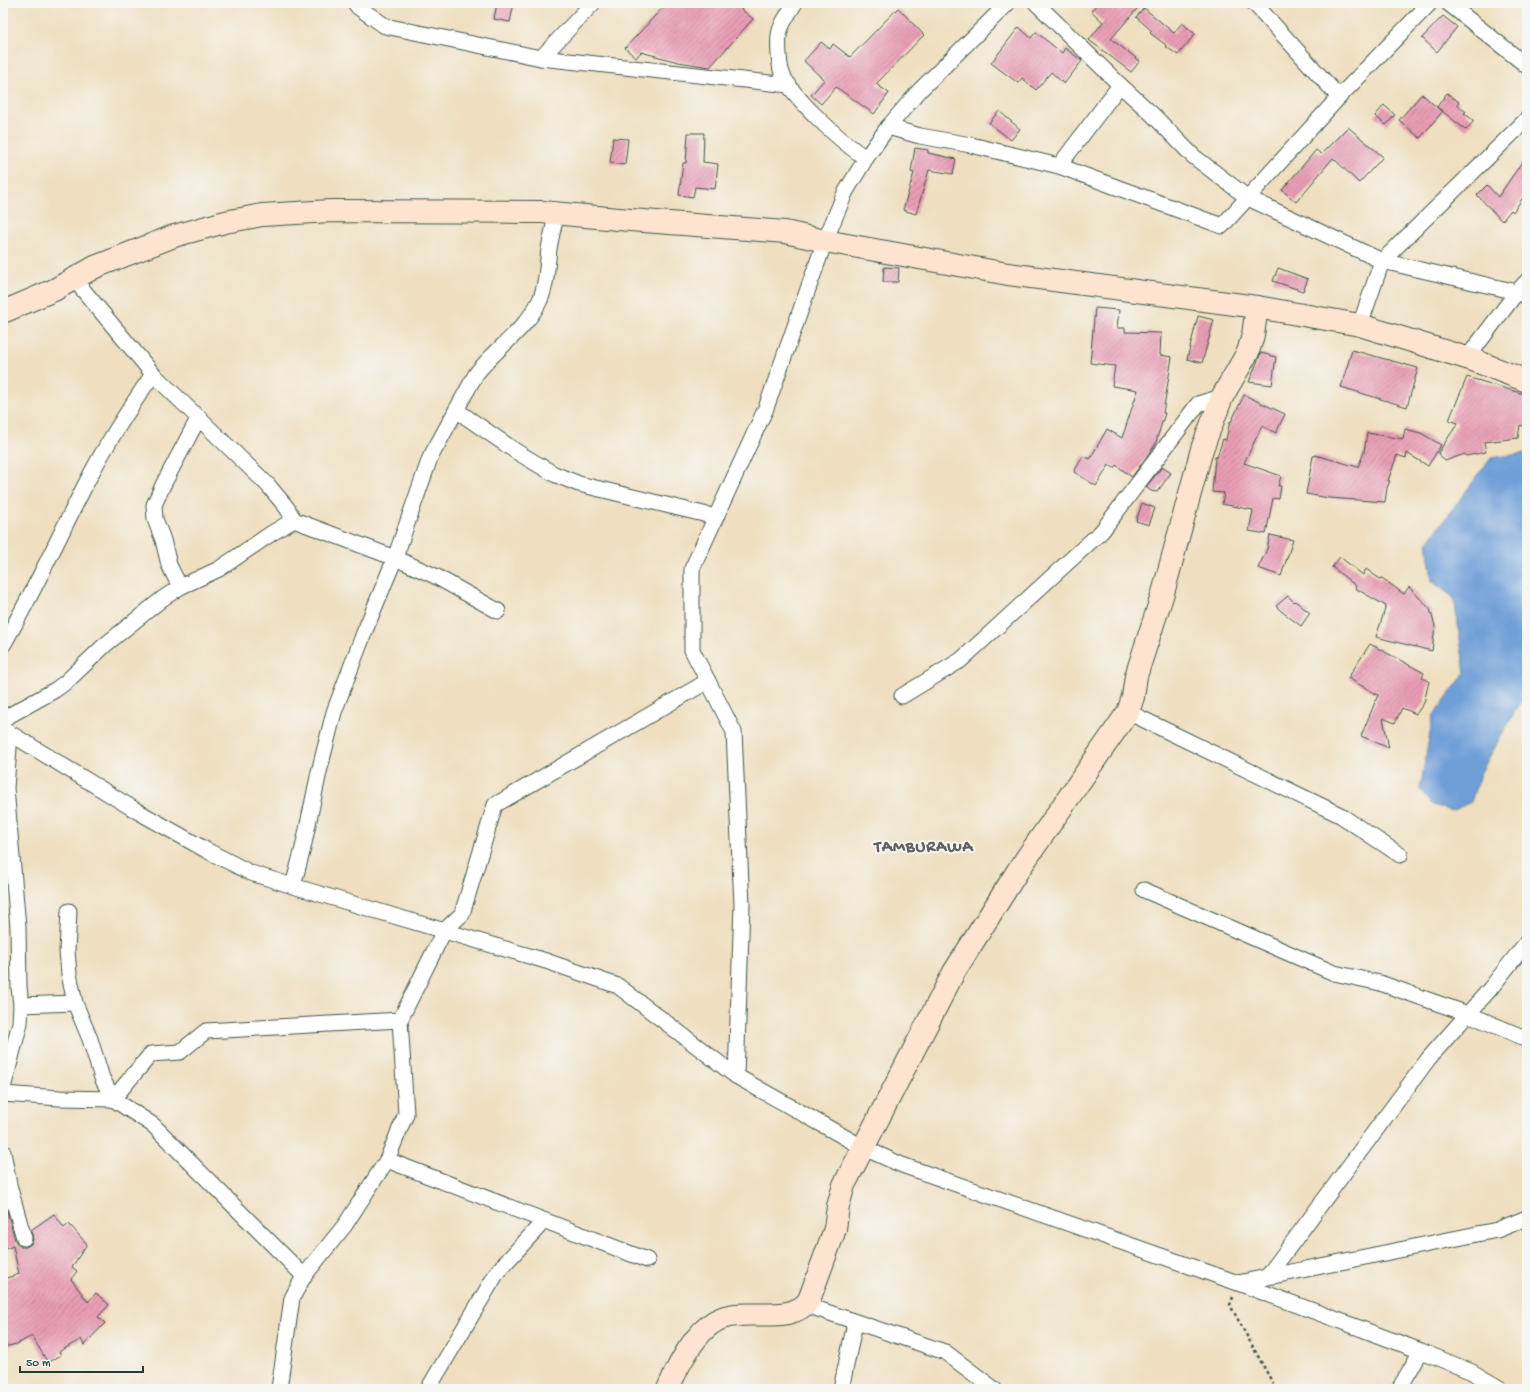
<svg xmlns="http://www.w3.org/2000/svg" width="1530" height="1392" font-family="'Gochi Hand',sans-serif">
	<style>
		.water { fill: #6f9fd8; stroke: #476e86 }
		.building { fill: url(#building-hatch) }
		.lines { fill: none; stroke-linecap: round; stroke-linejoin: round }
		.street-casing { stroke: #3e5549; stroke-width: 17 }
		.secondary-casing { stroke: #3e5549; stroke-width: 24 }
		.path { stroke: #3e5549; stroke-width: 2.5; stroke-dasharray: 3 3; stroke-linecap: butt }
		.street { stroke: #fff; stroke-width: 15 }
		.secondary { stroke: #fde4d1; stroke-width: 22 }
		.labels { text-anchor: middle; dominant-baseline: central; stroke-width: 4; stroke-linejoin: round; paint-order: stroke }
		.district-label { font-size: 17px; font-weight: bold; letter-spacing: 1px; fill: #665f61; stroke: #f6f6f2 }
	</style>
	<defs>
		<pattern id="building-hatch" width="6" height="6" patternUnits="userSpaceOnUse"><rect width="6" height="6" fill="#e99db5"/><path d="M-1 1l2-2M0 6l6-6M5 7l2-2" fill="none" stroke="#bc8194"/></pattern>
	</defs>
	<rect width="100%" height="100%" fill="#f6f6f2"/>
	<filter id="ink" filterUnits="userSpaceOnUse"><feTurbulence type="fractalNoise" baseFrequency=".025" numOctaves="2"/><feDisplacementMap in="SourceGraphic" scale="8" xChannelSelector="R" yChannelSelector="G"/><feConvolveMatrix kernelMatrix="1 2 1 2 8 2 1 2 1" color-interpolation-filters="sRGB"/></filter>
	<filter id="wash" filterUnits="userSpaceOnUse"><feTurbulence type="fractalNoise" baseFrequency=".012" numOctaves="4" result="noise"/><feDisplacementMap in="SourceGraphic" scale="16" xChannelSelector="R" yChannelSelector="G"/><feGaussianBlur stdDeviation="0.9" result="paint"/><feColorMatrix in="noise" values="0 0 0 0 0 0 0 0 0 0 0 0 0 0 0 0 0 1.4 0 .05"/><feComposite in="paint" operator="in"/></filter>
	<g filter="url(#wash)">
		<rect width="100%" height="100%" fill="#efdfc0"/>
		<path class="water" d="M1527,453V690L1480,774L1471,802L1452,811L1433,805L1420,789L1433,716L1465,673L1454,598L1432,581L1427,543L1491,458Z"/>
		<g id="blocks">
			<g class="building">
				<path d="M497,3H514L510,22L494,19Z"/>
				<path d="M667,3H734L753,19L710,67L678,62L641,52L636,58L625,48Z"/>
				<path d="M1098,3H1142L1111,39L1140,61L1131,72L1089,40L1103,22L1091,11Z"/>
				<path d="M898,8L924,35L876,84L889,93L874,114L836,87L821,104L811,95L824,80L804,61L821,42L830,49L833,44L850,57Z"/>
				<path d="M1144,8L1174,33L1182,23L1195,34L1178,55L1165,46L1166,45L1150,33L1152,31L1136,17Z"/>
				<path d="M1443,16L1457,27L1437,52L1422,38Z"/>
				<path d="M1019,27L1031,38L1036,32L1062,53L1065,48L1082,61L1064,84L1051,72L1036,90L1022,78L1018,83L991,63Z"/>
				<path d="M1447,93L1459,102L1457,104L1466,112L1464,113L1474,121L1466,130L1437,107Z"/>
				<path d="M1422,94L1442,112L1420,138L1399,120Z"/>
				<path d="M1384,105L1395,115L1386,125L1375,116Z"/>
				<path d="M999,111L1020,129L1011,140L989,123Z"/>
				<path d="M1348,127L1383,157L1359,183L1333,158L1296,202L1282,190L1316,150L1321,154Z"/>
				<path d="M688,133H704L703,162L718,164L715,189L695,187L693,197L679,195L683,163H686Z"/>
				<path d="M613,138L628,139L625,165L610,163Z"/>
				<path d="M915,148L928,150V153L956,159L953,174L929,170L916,214L903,210L914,173L911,172Z"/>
				<path d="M1527,155V192L1513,212L1511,210L1502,221L1477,195L1487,185L1498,197Z"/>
				<path d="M884,267L899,268L898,282H883Z"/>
				<path d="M1278,268L1308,279L1303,291L1273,281Z"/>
				<path d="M1095,308L1119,310L1117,328H1125V332L1161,333L1160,355L1172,357L1163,413H1165L1155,445L1132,477L1116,465L1114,468L1109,465L1096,486L1074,472L1083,456L1090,459L1107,429L1122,438L1138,390L1112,386L1115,366L1090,363Z"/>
				<path d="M1198,316L1214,320L1202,363L1187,359Z"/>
				<path d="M1352,350L1418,368L1407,407L1341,387Z"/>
				<path d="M1261,353L1276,357L1272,385L1249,382Z"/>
				<path d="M1467,377L1527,395V428L1520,425L1518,438L1484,442L1486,452L1466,456L1465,454L1445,461L1438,453L1458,423L1449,420Z"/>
				<path d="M1244,395L1285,414L1276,433L1262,426L1244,463L1281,476L1278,486H1281L1279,499L1273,498L1266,534L1249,531L1253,510L1222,504L1224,493L1212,492L1215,457H1217L1223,439L1226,440L1230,421L1231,422Z"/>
				<path d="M1405,429L1421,433L1441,445L1428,466L1407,453L1406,458L1397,455L1388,481H1390L1387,488L1385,502L1329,498L1306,494L1313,456H1315V455L1358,467L1364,452L1367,433L1403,439Z"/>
				<path d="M1162,467L1171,473L1157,492L1151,491L1146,487Z"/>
				<path d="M1142,503L1155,508L1149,525L1136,521Z"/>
				<path d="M1270,535L1293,540L1281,576L1258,568L1267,549Z"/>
				<path d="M1340,557L1363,575L1366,569L1380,579L1382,578L1404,594L1409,587L1430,609L1435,626L1432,651L1376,637L1386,606L1355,588L1356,586L1332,567Z"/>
				<path d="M1288,596L1294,602L1295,601L1310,613L1301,626L1281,611L1276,606Z"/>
				<path d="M1370,644L1424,673L1422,678L1429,681L1424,703L1416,714L1402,708L1395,723L1383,718L1389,748L1361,736L1378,695L1348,678Z"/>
				<path d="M3,1197L15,1240L17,1244L21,1247H26L31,1244L33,1240L31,1230L54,1214L64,1228L69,1224L87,1244L72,1267L77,1271L71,1279L88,1302L96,1293L109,1305L98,1317L105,1323L84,1345L81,1339L59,1352L61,1355L48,1363L32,1336L17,1344L3,1347V1279L19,1274L13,1246L3,1250Z"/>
			</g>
		</g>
	</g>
	<g filter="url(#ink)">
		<use href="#blocks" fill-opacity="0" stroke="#3e5549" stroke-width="1"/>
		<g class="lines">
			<g class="street-casing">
				<g id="street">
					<path d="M355,3L358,7L385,26L541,58L789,85"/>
					<path d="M795,3C790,11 779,27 779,36C778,44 779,62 781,70C787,94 844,144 866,158"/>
					<path d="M1036,3L1120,85L1153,115L1193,156L1248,198L1382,261L1527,119"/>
					<path d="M1254,3L1339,97"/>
					<path d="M1448,3L1527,66"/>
					<path d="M541,58L593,3"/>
					<path d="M888,127L920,136L971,145L1059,166L1222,226L1339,97L1430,3"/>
					<path d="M1059,166L1120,85"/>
					<path d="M74,279L153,374L268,485L287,508L294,520L395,558L435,576L498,611"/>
					<path d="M1527,281L1517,292L1527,296"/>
					<path d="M1360,325L1382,261L1517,292L1467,358"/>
					<path d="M456,410L517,452L554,474L579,484L716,517"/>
					<path d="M180,587L169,565L163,540L155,519L154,505L163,485L199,417"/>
					<path d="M3,645C36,589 62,529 92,472C110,438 131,406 153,374"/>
					<path d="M902,696L961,660L1102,531L1198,404L1222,397"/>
					<path d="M1128,712L1340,815L1400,855"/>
					<path d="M3,719L55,690L66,682L105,645L162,599L180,587L219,569L272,533L294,520"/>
					<path d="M3,729L137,811L206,850L251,873L293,886L546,961L618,986L736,1076L864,1148L902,1165L1238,1283L1497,1230L1527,1218"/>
					<path d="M293,886L303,848L319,772L334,712L364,633L395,558L430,458L476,374C496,348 526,330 540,300C547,284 547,266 549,249C551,237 554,225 557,213"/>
					<path d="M1144,890L1334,973L1380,983L1468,1014L1527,1039"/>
					<path d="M69,911L67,951L69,974L75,1003L90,1039L102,1078L113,1099L153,1125L304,1276"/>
					<path d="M21,1005L75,1003"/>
					<path d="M736,1076L742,905L734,732L692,650V569L766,408L825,241L845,193L866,158L888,127L920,90L1008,3"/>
					<path d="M3,1088L20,1023L21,1005L19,987L18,927L6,788L10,734"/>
					<path d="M3,1094L60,1098L113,1099"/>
					<path d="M113,1099L151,1054L180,1052L206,1031L400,1020"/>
					<path d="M3,1152L9,1185L24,1238"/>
					<path d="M387,1160L647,1260"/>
					<path d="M1267,1277L1429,1058L1490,989L1527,942"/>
					<path d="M1238,1283L1421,1351L1472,1372L1501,1389"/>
					<path d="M806,1305L945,1352L994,1389"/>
					<path d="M279,1389L292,1298L304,1276L345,1225L387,1160L406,1114L400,1020L444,931L462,914L495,805L708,681"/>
					<path d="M428,1389L498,1271L544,1221"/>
					<path d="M841,1389L855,1323"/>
					<path d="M1399,1389L1421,1351"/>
				</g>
			</g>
			<g class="secondary-casing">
				<g id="secondary">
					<path d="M3,312L54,290L95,267L174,236L225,222L262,215L331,211L542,212L618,219L785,232L825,241L1008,274L1257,307L1360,325L1473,360L1527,381"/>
					<path d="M668,1389C678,1365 697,1327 722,1318C747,1308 792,1325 809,1300L835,1229L838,1206L844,1185L954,972L1017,872L1128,712L1133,697L1136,676L1163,593L1202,449L1222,397L1248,352L1253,335L1257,307"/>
				</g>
			</g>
			<path class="path" d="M1233,1297L1230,1305L1276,1389"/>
			<use href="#street" class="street"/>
			<use href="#secondary" class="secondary"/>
		</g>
	</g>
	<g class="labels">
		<g class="district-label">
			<text x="924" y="848">TAMBURAWA</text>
		</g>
	</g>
	<rect width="1530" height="1392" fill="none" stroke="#f6f6f2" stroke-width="16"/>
	<path d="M20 1366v6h123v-6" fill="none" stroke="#1f3d34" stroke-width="2"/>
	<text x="26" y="1366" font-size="12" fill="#1f3d34" stroke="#f6f6f2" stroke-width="3" paint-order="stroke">50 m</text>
</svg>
